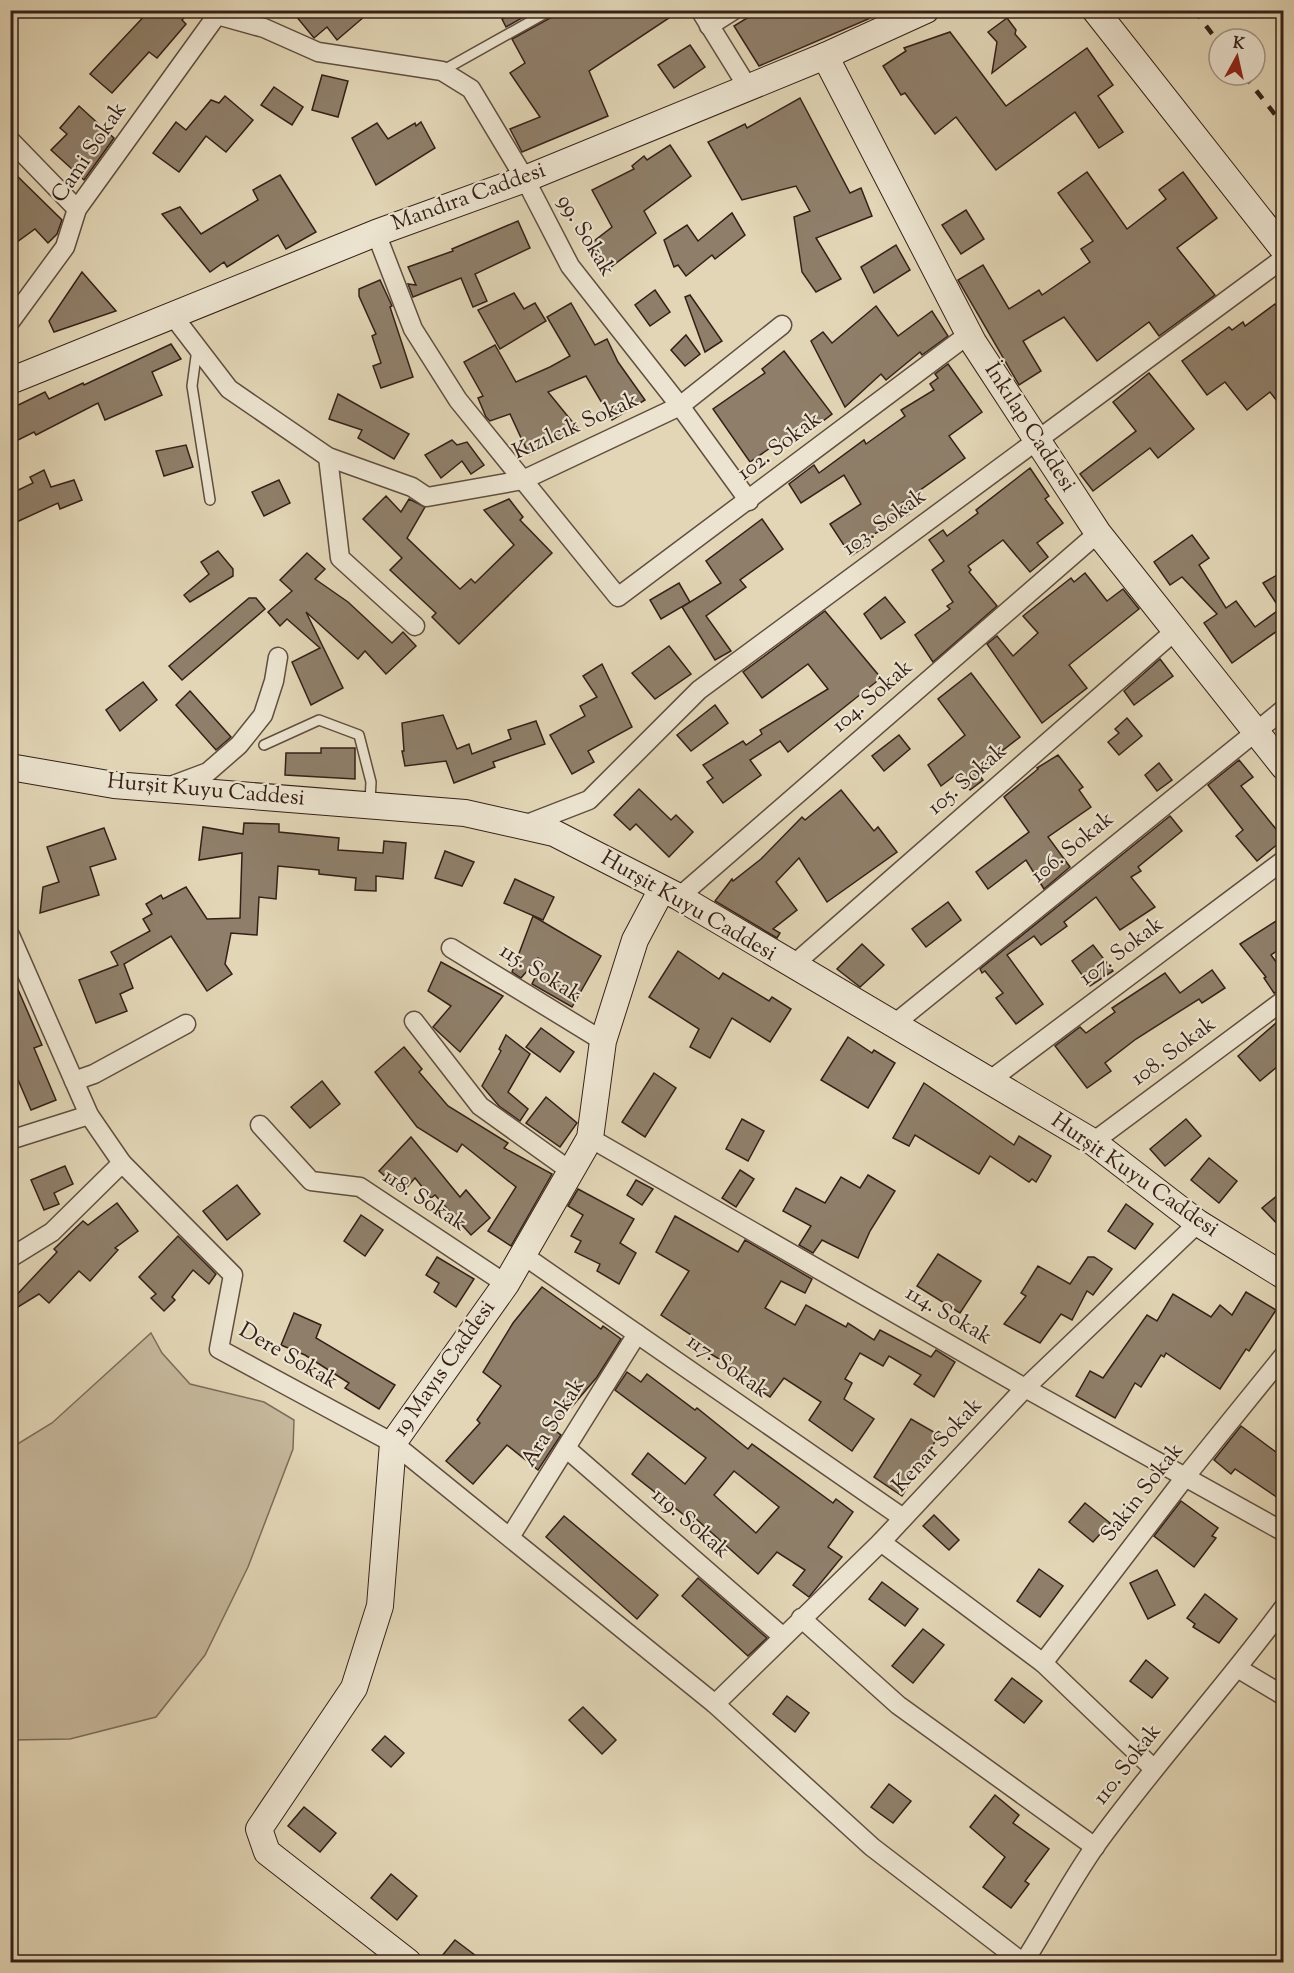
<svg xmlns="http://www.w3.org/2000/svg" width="1294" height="1973" font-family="'Sorts Mill Goudy',serif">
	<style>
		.green { fill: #c5b79b; stroke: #7d6c5a; stroke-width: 1.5 }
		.building { fill: #8f7f6a; stroke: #352018; stroke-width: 1.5; fill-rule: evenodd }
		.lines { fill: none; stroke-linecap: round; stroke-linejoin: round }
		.lane-casing { stroke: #604e40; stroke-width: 12 }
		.street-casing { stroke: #604e40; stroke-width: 21 }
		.secondary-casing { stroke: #352018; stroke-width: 28 }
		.lane { stroke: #ece4d0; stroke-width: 9 }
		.street { stroke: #ece4d0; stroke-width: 18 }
		.secondary { stroke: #ece4d0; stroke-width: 26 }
		.rail { stroke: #352018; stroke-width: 4.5; stroke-dasharray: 10 10; stroke-linecap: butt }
		.labels { text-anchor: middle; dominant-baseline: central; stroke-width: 4.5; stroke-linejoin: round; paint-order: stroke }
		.street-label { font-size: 22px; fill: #352018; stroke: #ece4d0 }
	</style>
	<rect width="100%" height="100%" fill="#e2d6b6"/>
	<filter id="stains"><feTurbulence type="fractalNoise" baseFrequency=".00333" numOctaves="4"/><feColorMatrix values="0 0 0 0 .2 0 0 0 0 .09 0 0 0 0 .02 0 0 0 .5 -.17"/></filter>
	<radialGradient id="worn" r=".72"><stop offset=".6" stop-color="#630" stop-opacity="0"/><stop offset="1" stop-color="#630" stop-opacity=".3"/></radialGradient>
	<path class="green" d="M151,1333L162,1353L190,1384L264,1402L294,1420L293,1449L248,1567L205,1655L156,1717L70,1739L11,1740V1448L52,1423Z"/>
	<g class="building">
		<path d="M150,10H191L182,20L186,24L157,58L149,52L112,93L90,74Z"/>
		<path d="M291,10H372L337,40L327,27L314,38Z"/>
		<path d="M519,10H536L506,27L502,19Z"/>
		<path d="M558,10H681L589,71L608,116L522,152L510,129L540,117L510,73L525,63L512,39L554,16Z"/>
		<path d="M760,10H889L759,66L734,26Z"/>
		<path d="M1007,18L1016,30L1015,34L1026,47L992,73L997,42L988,32Z"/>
		<path d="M950,32L1006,106L1087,48L1113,85L1098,96L1123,132L1099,148L1075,112L996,170L956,117L935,134L905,93L901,95L883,66L906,51L904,48Z"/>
		<path d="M690,45L705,67L674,88L658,65Z"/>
		<path d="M322,75L348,81L338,117L312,110Z"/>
		<path d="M274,87L303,107L292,125L261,105Z"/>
		<path d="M225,96L253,120L226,152L206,136L179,172L153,153L176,122L186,130L211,100L219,103Z"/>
		<path d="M800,98L850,193L861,188L872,216L816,238L841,279L816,292L802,272L794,217L810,211L796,186L742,200L708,142L745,124L747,128Z"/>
		<path d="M79,106L114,138L84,180L51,150L67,134L60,128Z"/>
		<path d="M421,122L435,148L376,185L352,138L377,123L388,139L415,123L416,126Z"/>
		<path d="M670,145L691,176L644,211L656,233L607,270L589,245L612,227L592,190L634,169L632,166L644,156L647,160Z"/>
		<path d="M10,169L62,220L57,234L48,243L35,229L10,247Z"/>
		<path d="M1087,172L1127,229L1166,199L1159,190L1183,172L1217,218L1177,248L1215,295L1159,336L1149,322L1097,361L1064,317L1023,341L1041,371L1019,385L958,280L983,265L1009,309L1039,290L1042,295L1090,262L1081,249L1093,241L1058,193Z"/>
		<path d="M280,175L316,232L286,249L278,235L227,267L224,262L210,272L162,214L180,207L201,234L258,200L253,190Z"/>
		<path d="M966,210L984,239L961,254L942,225Z"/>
		<path d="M732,213L745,235L715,259L712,255L686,276L678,265L674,267L664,240L687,225L698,241Z"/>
		<path d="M518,221L530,248L475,274L487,301L473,307L461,278L413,297L408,284L416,285L408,267L453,251L452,249Z"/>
		<path d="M896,245L910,270L874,293L861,267Z"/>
		<path d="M82,272L116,311L54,332L49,321Z"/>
		<path d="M380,280L392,306L390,307L413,377L381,388L373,366L381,363L372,336L376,334L359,296V289Z"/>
		<path d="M655,290L670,312L650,326L635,305Z"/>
		<path d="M514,293L524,309L535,303L546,321L500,349L478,310Z"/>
		<path d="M690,295L722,341L705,352L685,297Z"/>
		<path d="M571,303L595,345L607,339L618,362L645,400L612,420L586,376L548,392L579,430L529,455L510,414L490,421L486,417L478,398L483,396L464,362L495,345L516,382L550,367L570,356L547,317Z"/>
		<path d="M1275,304L1284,315V410L1270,392L1247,410L1225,382L1207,395L1182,361L1229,327L1232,330L1243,322L1245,326Z"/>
		<path d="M876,306L898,336L932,311L948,336L922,355L920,352L886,380L881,374L845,407L811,341L823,332L832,343Z"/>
		<path d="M686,335L700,354L685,366L671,350Z"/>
		<path d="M171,344L181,359L152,372L162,395L105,420L98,403L36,435L34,432L10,444V409L45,392L49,399L83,383L84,385Z"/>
		<path d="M784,351L832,414L814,428L809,421L750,462L713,409L765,373L762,369Z"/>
		<path d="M948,364L982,412L949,436L965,458L902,503L909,514L869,537L872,542L851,556L830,524L861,504L844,475L801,503L789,484L814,465L819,473L864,440L866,444L905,416L901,410L934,390L930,384L938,378L935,374Z"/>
		<path d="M1149,373L1194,429L1158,458L1150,448L1093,491L1080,474L1136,431L1113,402Z"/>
		<path d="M338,394L409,434L394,459L358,438L362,430L329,419Z"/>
		<path d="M452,440L457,445L467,442L484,465L471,474L462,461L441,478L425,455Z"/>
		<path d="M186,445L193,467L164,476L156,451Z"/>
		<path d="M1030,468L1049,496L1045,499L1063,523L1037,543L1048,557L1030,572L1003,540L968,566L971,570L969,572L997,606L933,662L915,635L950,609L947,606L953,602L932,570L944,561L929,540L943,530L947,536L978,513L976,510Z"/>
		<path d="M44,470L51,487L74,480L82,500L60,509L58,503L10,525V494L33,483L30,477Z"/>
		<path d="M279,480L290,503L264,516L252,492Z"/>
		<path d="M386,496L401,512L409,499L425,507L407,538L460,589L471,579L475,583L514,545L484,510L509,499L523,517L520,520L552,553L459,644L432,617L436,613L390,570L402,558L363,519Z"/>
		<path d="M762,519L783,549L740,580L746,587L706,616L731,651L715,660L682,607L721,583L706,561Z"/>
		<path d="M1192,535L1209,558L1199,565L1226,608L1236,601L1255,627L1280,609L1263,583L1284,571V626L1232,663L1204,623L1217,614L1182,577L1170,585L1154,562Z"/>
		<path d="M218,551L233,569V576L190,602L184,595L209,574L201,562Z"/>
		<path d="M307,553L325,569L315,579L348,602L392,643L403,632L416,646L386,674L365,651L358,659L306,612L343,688L311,705L292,662L320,648L287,619L280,626L268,612L292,591L280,580Z"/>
		<path d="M1085,573L1107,601L1123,589L1139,609L1069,665L1087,688L1042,723L987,644L997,636L1013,656L1038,633L1023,616L1071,578L1074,582Z"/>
		<path d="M679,583L690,602L661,619L650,600Z"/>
		<path d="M885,597L905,622L881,639L864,614Z"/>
		<path d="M249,598H256L265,609L182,680L169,666Z"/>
		<path d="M825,611L881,678L788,752L780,741L750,760L761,775L723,803L707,782L713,778L703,765L743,741L746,745L762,734L760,730L828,689L808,664L762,698L743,672Z"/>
		<path d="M669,646L691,674L655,699L632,673Z"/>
		<path d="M1160,659L1173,676L1134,705L1124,691Z"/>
		<path d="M602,664L632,727L588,751L594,762L572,774L550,735L585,716L580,706L597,697L583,676Z"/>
		<path d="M971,673L1020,737L976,771L983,780L970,790L958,773L941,786L928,765L965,735L938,699Z"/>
		<path d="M143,682L157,700L120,731L106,710Z"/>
		<path d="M190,691L231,737L216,750L176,705Z"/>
		<path d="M715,705L728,723L691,751L677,735Z"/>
		<path d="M443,715L457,749L469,744L472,754L511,739L508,730L536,721L545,744L493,762L495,767L454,783L446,761L405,766L402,751H404L402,723Z"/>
		<path d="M1127,718L1142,736L1119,755L1108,742L1119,733L1115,729Z"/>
		<path d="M899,735L910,749L884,771L872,756Z"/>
		<path d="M321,748H355V779L285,775L286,753H321Z"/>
		<path d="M1058,755L1083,787L1079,790L1091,807L1048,837L1070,867L1044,889L1026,860L988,889L976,872L1029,832L1004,797L1038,769L1037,768Z"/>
		<path d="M1239,760L1253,777L1241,786L1284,839L1257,861L1236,836L1243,830L1208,785Z"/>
		<path d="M1159,763L1172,780L1157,791L1145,775Z"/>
		<path d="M639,789L671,820L676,815L693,832L669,857L636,824L630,830L614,815Z"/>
		<path d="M841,790L874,831L878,827L897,852L827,902L799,858L776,882L797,910L773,929L780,933L777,938L715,901L732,879L733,881L761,859L802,817L805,820Z"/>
		<path d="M1170,816L1182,831L1138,867L1141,871L1131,877L1155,907L1120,930L1096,897L1064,922L1067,926L1041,945L1034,936L1007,955L1043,1004L1016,1024L996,998L1003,993L985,971L982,973L980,969Z"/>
		<path d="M244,823L279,824V832L339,838L338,850L383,853L384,841L406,843L403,879L376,876V891L355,890L356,878L319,874V870L278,866L276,899L259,897L257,935L231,933L225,964L232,974L207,991L171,936L124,964L133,988L120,994L127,1011L96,1023L79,980L118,965L111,952L150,931L143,919L152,914L146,904L161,895L163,899L186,887L207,919L240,918L242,853L199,860L203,827L243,834Z"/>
		<path d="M104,828L116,859L90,867L99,895L40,913L43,887L59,882L47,847Z"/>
		<path d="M445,851L474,862L462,886L435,878Z"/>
		<path d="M515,879L554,897L543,920L504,903Z"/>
		<path d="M948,902L961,920L926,947L912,929Z"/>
		<path d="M533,916L601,956L572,1007L532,984L543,961L538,958L521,978L512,972Z"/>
		<path d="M1284,916V946L1271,955L1280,967L1284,965V989L1274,993L1264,978L1266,977L1240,944Z"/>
		<path d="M862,944L884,965L860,987L837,969Z"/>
		<path d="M1093,945L1113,971L1090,986L1072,961Z"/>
		<path d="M678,951L719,979L723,973L769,1001L772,997L791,1009L770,1042L732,1018L710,1058L690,1047L699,1029L649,997Z"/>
		<path d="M441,962L503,996L460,1052L433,1027L451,1006L428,991Z"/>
		<path d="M1212,970L1225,988L1202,1003L1199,999L1136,1039L1105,1063L1111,1071L1087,1088L1055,1046L1080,1027L1086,1033L1115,1012L1112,1008L1165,973L1180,993Z"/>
		<path d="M10,971L42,1045L34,1048L56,1100L31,1110L10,1061Z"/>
		<path d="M1284,1016V1061L1260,1081L1238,1056Z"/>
		<path d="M541,1028L574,1052L560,1072L526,1047Z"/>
		<path d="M506,1035L530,1054L508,1092L528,1109L520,1121L499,1106L482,1086L501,1051L499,1049Z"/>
		<path d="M848,1037L872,1053L874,1050L895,1063L868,1108L821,1080Z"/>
		<path d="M404,1047L422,1069L419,1072L448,1106L508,1143L504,1148L552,1174L511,1246L488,1231L516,1187L462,1144L457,1152L417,1127L375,1072Z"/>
		<path d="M654,1073L676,1088L645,1137L622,1122Z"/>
		<path d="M322,1081L340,1104L310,1128L291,1107Z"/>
		<path d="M924,1083L1014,1145L1019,1136L1051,1156L1036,1182L1032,1179L1029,1182L990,1156L979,1174L915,1135L909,1146L893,1138Z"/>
		<path d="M546,1097L577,1123L560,1147L526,1123Z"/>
		<path d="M742,1119L764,1131L748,1161L726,1149Z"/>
		<path d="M1186,1119L1201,1136L1165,1166L1150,1149Z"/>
		<path d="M411,1137L460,1197L466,1190L490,1218L471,1235L435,1195L431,1198L415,1178L403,1192L379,1171Z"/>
		<path d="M1209,1158L1237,1181L1219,1203L1191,1180Z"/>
		<path d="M65,1166L73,1184L54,1193L59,1204L44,1210L31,1180Z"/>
		<path d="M740,1170L754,1179L736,1207L722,1198Z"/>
		<path d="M868,1175L895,1191L870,1231L858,1258L822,1240L813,1253L799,1245L811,1226L783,1211L796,1188L825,1203L841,1177L860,1188Z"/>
		<path d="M636,1180L653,1189L642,1205L627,1195Z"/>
		<path d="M237,1185L260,1214L227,1240L203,1211Z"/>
		<path d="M578,1189L634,1219L620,1243L636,1253L619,1284L597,1271L600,1264L575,1252L581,1241L571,1236L583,1215L568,1206Z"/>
		<path d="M1284,1190V1231L1262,1208Z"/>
		<path d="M117,1203L138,1231L115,1248L118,1250L90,1281L79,1271L49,1303L39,1294L10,1312V1302L57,1252L54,1249L83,1221L88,1225Z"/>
		<path d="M1126,1204L1153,1224L1135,1249L1108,1231Z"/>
		<path d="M361,1215L383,1230L365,1256L344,1241Z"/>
		<path d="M675,1216L738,1252L745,1240L812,1279L805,1293L781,1281L765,1308L795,1325L806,1305L846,1327L848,1323L874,1340L880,1330L931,1357L936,1350L955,1362L934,1397L914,1384L921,1375L889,1356L883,1366L860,1353L845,1379L852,1383L844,1399L874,1419L852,1451L809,1420L821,1402L784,1378L770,1397L748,1382L751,1378L694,1344L697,1339L661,1315L689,1271L656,1252Z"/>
		<path d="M178,1236L216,1274L209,1284L193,1270L172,1297L175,1300L164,1311L151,1298L156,1294L139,1277Z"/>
		<path d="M938,1254L981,1281L960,1313L917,1286Z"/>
		<path d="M437,1257L474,1279L456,1307L434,1292L439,1283L426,1275Z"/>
		<path d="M1088,1257H1094L1112,1269L1093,1295L1087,1291L1072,1320L1061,1314L1040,1343L1004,1324L1026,1296L1021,1293L1038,1266L1070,1284Z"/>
		<path d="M542,1287L601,1329L603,1326L621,1339L597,1377L553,1429L561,1435L538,1470L507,1445L473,1484L446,1461L480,1423L477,1420L501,1386L483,1372L513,1323Z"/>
		<path d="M1246,1292L1276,1310L1249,1351L1246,1349L1220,1389L1166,1353L1164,1357L1161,1355L1141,1387L1135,1383L1115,1418L1076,1396L1090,1371L1103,1378L1147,1315L1157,1321L1173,1294L1211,1317L1220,1305L1232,1315Z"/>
		<path d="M294,1313L321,1325L316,1338L395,1385L379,1409L345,1388L349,1383L305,1355L281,1345Z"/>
		<path d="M627,1372L641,1382L647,1374L695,1410L697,1408L748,1449L752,1444L833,1503L836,1499L853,1512L828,1547L842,1557L809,1597L793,1585L805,1570L777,1552L758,1574L695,1518L693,1522L632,1474L648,1453L685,1484L706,1458L615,1390ZM734,1471L779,1507L756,1533L714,1495Z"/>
		<path d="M911,1419L939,1435L902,1496L874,1477Z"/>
		<path d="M1241,1426L1284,1458V1489L1278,1498L1235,1469L1231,1474L1214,1460Z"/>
		<path d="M1181,1501L1218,1528L1212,1536L1216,1538L1194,1567L1154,1536Z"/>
		<path d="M1085,1503L1110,1523L1093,1542L1069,1522Z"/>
		<path d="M934,1515L959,1540L949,1550L923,1526Z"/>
		<path d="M564,1516L658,1595L637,1619L546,1537Z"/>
		<path d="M1039,1569L1063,1586L1040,1617L1017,1601Z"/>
		<path d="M1157,1570L1175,1605L1148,1619L1130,1583Z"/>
		<path d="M698,1578L767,1638L748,1656L682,1596Z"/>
		<path d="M882,1582L918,1609L905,1626L869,1599Z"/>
		<path d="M1205,1594L1237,1619L1219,1643L1193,1627L1195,1624L1187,1618Z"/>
		<path d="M923,1629L944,1645L913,1683L892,1666Z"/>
		<path d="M1146,1660L1168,1678L1152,1698L1130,1681Z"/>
		<path d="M1012,1678L1042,1701L1024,1723L995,1700Z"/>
		<path d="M787,1696L809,1713L795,1732L773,1714Z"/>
		<path d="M583,1707L616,1740L602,1754L569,1720Z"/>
		<path d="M385,1736L404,1753L391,1767L372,1750Z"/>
		<path d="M889,1784L911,1801L893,1823L871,1807Z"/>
		<path d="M995,1795L1019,1815L1013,1823L1049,1849L1025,1881L1029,1884L1011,1908L983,1887L1005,1857L970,1827Z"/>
		<path d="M304,1807L336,1833L320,1852L288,1826Z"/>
		<path d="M391,1874L417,1896L397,1920L371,1898Z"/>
		<path d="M455,1940L484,1962H437Z"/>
	</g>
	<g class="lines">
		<g class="lane-casing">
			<g id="lane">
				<path d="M442,71L551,10"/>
				<path d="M197,349L192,386L210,500"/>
				<path d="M264,745L319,720L359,735L371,782L370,802"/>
			</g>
		</g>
		<g class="street-casing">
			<g id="street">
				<path d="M217,10V15L264,28L318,52L442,71L471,89L525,179L570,266L680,406L749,501"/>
				<path d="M700,10L747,86"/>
				<path d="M709,26L734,10"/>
				<path d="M10,140L77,209"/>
				<path d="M376,233L413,329L458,400L618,597L969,334"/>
				<path d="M173,316L229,389L328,457L412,487L427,497L523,480L680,406L782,325"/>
				<path d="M10,322L65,247L77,209L217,15"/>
				<path d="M328,457L340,558L415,626"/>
				<path d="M168,787L208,772L239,745L263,715L274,681L278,657"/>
				<path d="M522,826L589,800L699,690L1284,258"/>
				<path d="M679,897L1098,533"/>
				<path d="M10,935L89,1115L122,1163L233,1275L219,1349L393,1443L715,1704L872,1847L1022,1962"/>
				<path d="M451,948L603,1041"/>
				<path d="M792,966L1176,630"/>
				<path d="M414,1021L480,1106L572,1172"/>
				<path d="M893,1025L1284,709"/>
				<path d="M74,1081L94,1074L186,1024"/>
				<path d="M989,1081L1284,860"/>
				<path d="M260,1125L311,1181L360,1187L506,1284"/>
				<path d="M590,1138L1025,1388L1284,1532"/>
				<path d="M10,1140L89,1115"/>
				<path d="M1093,1142L1284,1000"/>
				<path d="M523,1255L903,1518"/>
				<path d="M10,1258L52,1232L122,1163"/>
				<path d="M567,1449L782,1636"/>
				<path d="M510,1537L637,1334"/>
				<path d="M881,1542L1043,1663L1154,1769"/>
				<path d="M801,1618L898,1705L1095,1847"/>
				<path d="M1043,1663L1186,1476L1284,1355"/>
				<path d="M1239,1669L1284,1696"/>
				<path d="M715,1704L881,1542L1025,1388L1198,1223"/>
				<path d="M1024,1962C1048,1924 1070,1882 1096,1845C1155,1763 1224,1689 1284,1607"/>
			</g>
		</g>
		<g class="secondary-casing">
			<g id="secondary">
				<path d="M1095,10L1284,250"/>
				<path d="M825,56L973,342L1098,533L1284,767"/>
				<path d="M10,381L376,233L525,179L825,56L926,10"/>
				<path d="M10,767L114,785L465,813L554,833L679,897L1093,1142L1198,1223L1284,1276"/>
				<path d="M408,1962L267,1852L259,1829L354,1688L380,1606L393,1443L506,1284L590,1138L603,1041L635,940L662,889"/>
			</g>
		</g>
		<use href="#lane" class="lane"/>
		<use href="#street" class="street"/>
		<use href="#secondary" class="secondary"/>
		<g class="rail">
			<path d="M1194,10L1219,43"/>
			<path d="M1244,75L1284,126"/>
		</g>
	</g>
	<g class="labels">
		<g class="street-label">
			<text transform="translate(90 153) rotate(-56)">Cami Sokak</text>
			<text transform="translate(469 198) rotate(-20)">Mandıra Caddesi</text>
			<text transform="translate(585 236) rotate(59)">99. Sokak</text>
			<text transform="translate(576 427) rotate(-24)">Kızılcık Sokak</text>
			<text transform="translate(1029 428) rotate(57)">İnkılap Caddesi</text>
			<text transform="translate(780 447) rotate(-37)">102. Sokak</text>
			<text transform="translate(885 523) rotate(-36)">103. Sokak</text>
			<text transform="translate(873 697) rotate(-41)">104. Sokak</text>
			<text transform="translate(968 780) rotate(-41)">105. Sokak</text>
			<text transform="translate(206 791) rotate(5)">Hurşit Kuyu Caddesi</text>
			<text transform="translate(1073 848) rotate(-39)">106. Sokak</text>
			<text transform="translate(688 907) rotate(30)">Hurşit Kuyu Caddesi</text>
			<text transform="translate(1122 952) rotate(-37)">107. Sokak</text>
			<text transform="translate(540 974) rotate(32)">115. Sokak</text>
			<text transform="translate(1174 1052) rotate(-37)">108. Sokak</text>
			<text transform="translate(1134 1176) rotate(35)">Hurşit Kuyu Caddesi</text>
			<text transform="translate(424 1201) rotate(33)">118. Sokak</text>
			<text transform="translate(948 1316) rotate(30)">114. Sokak</text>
			<text transform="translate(288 1357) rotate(30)">Dere Sokak</text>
			<text transform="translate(727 1367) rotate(35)">117. Sokak</text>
			<text transform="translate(445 1369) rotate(-55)">19 Mayıs Caddesi</text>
			<text transform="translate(554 1423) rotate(-58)">Ara Sokak</text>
			<text transform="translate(938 1446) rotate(-47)">Kenar Sokak</text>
			<text transform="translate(1143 1493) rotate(-52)">Sakin Sokak</text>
			<text transform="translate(690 1524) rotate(41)">119. Sokak</text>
			<text transform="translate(1128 1765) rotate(-52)">110. Sokak</text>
		</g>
	</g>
	<rect width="1294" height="1973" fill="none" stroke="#e2d6b6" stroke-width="36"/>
	<rect x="12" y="12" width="1270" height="1949" fill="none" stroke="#352018" stroke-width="3"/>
	<rect x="18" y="18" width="1258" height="1937" fill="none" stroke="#352018" stroke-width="1.5"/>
	<g transform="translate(1237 57) rotate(8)"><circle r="28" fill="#ece4d0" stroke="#a39686" stroke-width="1.5"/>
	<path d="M0-4.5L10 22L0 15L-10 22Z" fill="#8f2418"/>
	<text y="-9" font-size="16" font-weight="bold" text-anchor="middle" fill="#352018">K</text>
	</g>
	<rect width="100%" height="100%" filter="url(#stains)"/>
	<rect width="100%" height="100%" fill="url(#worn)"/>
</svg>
